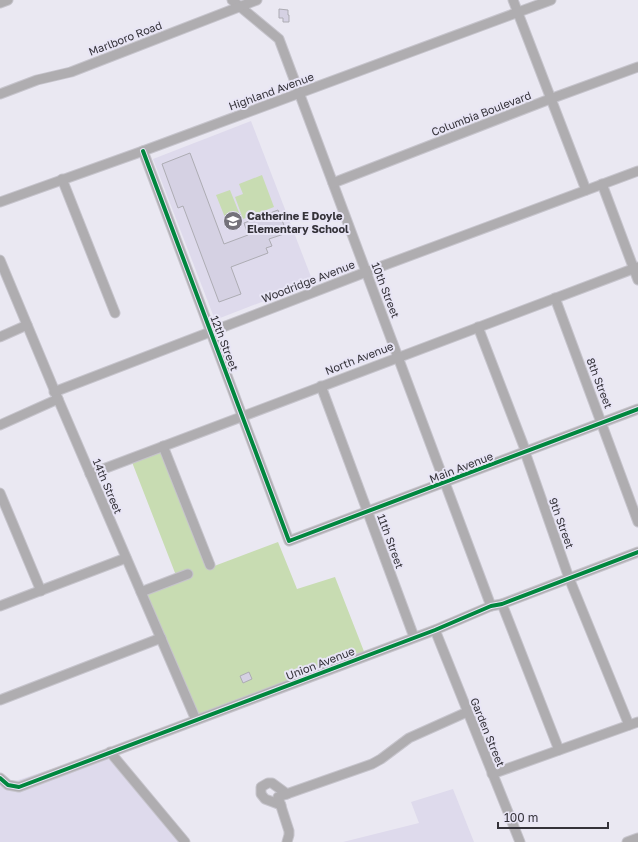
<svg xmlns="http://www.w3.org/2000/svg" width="638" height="842" font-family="'Golos Text',sans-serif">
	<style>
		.built { fill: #dedaec }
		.green { fill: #c8dcb2 }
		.building { fill: #d5d1e3; stroke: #adacb3 }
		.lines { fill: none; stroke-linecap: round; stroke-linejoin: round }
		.street-casing { stroke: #c6c4cc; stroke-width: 11 }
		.street { stroke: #afadb0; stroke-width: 9 }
		.cycleway-casing { stroke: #e8e5f5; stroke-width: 6 }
		.cycleway { stroke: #00873e; stroke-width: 4 }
		.labels { text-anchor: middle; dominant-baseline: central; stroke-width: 4; stroke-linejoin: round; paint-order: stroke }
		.street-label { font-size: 11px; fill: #343239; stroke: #e8e5f5 }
		.poi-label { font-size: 11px; font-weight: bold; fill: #343239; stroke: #e8e5f5; text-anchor: start }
	</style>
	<rect width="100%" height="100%" fill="#eae8f2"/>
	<g class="built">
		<path d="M251,121L313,282L215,320L153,159Z"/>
		<path d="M109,750L186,842H0V786Z"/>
		<path d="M453,789L474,842H343L419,823L411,802Z"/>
	</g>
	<g class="green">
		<path d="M262,175L274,207L243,219L235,197L243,194L239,184Z"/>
		<path d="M230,190L240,215L226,220L216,195Z"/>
		<path d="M164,444L209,568L278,542L297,589L335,577L365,654L193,718L141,590L177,578L130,457Z"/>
	</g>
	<g class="building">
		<path d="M279,9L288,10V15H289V22H283V18H279Z"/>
		<path d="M190,153L224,244L248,235L244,223L278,210L287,233L269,239L272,246L266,248L268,253L231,267L241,294L219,302L183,206L178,208L162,164Z"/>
		<path d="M249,672L252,679L243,683L240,676Z"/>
	</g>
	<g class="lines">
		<g class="street-casing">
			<g id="street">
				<path d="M232,0L279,39L491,606"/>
				<path d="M513,0L586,190"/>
				<path d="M0,3L8,0"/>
				<path d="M0,94L37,80L71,72L257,0"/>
				<path d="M143,151L289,541L638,409"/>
				<path d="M62,179L115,313"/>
				<path d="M333,183L550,99L638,67"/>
				<path d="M602,184L638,280"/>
				<path d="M0,202L143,151L551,0"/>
				<path d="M0,260L58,399L196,720"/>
				<path d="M555,298L638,522"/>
				<path d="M478,327L526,452V455L569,578L629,725"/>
				<path d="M0,337L27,325"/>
				<path d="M321,386L414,637"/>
				<path d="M54,392L366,272L638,171"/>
				<path d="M0,425L58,399"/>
				<path d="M163,446L210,565"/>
				<path d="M90,474L638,267"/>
				<path d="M0,493L41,591"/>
				<path d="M141,592L188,574"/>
				<path d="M502,604L559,750"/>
				<path d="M0,606L126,558"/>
				<path d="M435,630L520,842"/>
				<path d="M0,700L161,638"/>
				<path d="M110,752L185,842"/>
				<path d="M492,774L638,722"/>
				<path d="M0,778L8,785L19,787L435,630L491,606L502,604L638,552"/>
				<path d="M281,805L265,799L261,794V787L268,783H272L287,794"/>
				<path d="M287,842L289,835V831L278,797L372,764L381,759L409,738L467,712"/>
				<path d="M627,842L638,838"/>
			</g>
		</g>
		<use href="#street" class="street"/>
		<g class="cycleway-casing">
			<g id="cycleway">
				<path d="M143,151L289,541L638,409"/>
				<path d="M0,778L8,785L19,787L435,630L491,606L502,604L638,552"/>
			</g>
		</g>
		<use href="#cycleway" class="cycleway"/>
	</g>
	<defs>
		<g id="school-disc" transform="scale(1)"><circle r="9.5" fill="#74727a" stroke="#e8e5f5"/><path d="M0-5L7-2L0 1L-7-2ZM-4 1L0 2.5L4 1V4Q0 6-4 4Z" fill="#fff"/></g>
	</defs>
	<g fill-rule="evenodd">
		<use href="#school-disc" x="233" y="221"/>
	</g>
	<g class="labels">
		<g class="street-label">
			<text transform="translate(125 38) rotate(-21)">Marlboro Road</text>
			<text transform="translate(271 91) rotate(-20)">Highland Avenue</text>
			<text transform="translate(481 113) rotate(-21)">Columbia Boulevard</text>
			<text transform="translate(308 281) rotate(-21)">Woodridge Avenue</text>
			<text transform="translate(386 290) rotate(69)">10th Street</text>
			<text transform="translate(225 343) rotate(69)">12th Street</text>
			<text transform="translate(359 358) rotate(-21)">North Avenue</text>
			<text transform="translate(600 383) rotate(69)">8th Street</text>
			<text transform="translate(461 467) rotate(-21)">Main Avenue</text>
			<text transform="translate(108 486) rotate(67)">14th Street</text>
			<text transform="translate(562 523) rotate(70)">9th Street</text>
			<text transform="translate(391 541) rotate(70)">11th Street</text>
			<text transform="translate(320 663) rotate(-21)">Union Avenue</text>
			<text transform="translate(488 732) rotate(68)">Garden Street</text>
		</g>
		<g class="poi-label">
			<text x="247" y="215">Catherine E Doyle<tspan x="247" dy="13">Elementary School</tspan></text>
		</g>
	</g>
	<path d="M498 822v6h110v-6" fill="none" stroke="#343239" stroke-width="2"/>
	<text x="504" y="822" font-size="12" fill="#343239" stroke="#e8e5f5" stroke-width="3" paint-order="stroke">100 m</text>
</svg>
